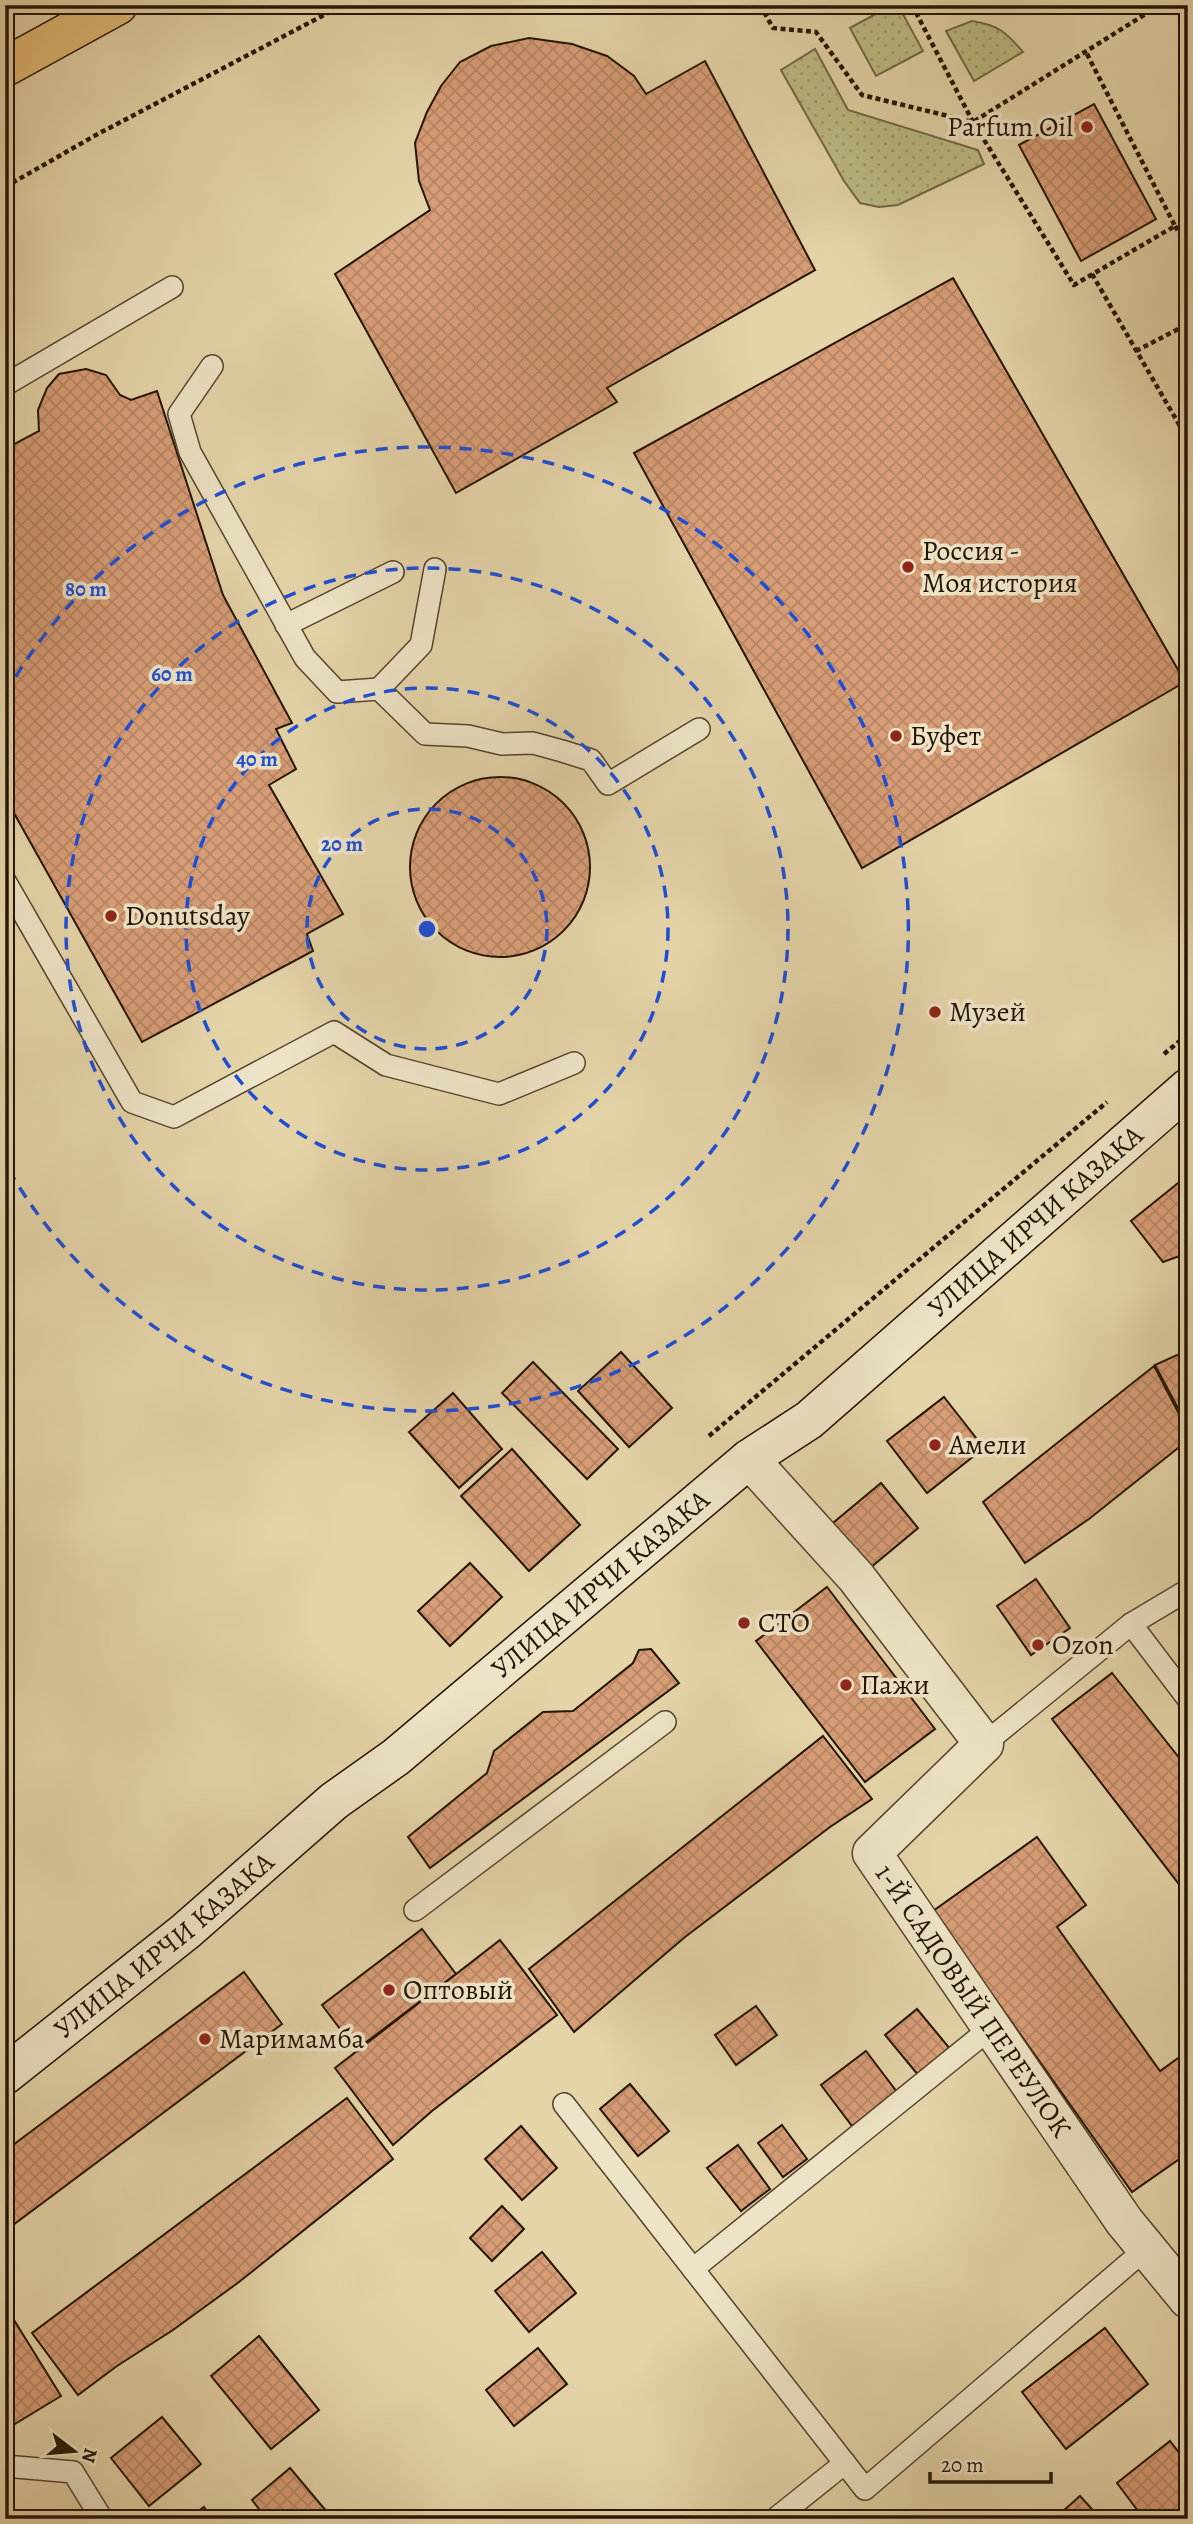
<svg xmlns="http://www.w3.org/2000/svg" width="1193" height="2524" font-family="Alegreya,serif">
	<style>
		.grass { fill: url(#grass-dots); stroke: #706844; stroke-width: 2 }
		.building { fill: url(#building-cross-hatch); stroke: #241404; stroke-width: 2 }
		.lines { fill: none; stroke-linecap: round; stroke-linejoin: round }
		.lane-casing { stroke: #54442d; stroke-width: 24 }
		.street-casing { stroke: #54442d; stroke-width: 41 }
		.secondary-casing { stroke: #241404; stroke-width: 41 }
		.primary-casing { stroke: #241404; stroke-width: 41 }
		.path { stroke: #241404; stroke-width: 4.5; stroke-dasharray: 5 3.5; stroke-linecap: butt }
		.lane { stroke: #ede3c6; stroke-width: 21 }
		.street { stroke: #ede3c6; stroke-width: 38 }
		.secondary { stroke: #ede3c6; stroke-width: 38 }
		.primary { stroke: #e2ba74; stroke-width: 38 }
		.ring { fill: none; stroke: #1d4ed8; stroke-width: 3.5; stroke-dasharray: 12 9 }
		.poi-dot { fill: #8f2418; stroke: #ede3c6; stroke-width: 2.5 }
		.labels { text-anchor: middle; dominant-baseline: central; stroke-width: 7; stroke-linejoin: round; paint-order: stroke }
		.poi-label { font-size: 28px; fill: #241404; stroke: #ede3c6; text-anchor: start }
		.street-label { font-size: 28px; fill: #241404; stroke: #ede3c6 }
		.centre { fill: #1d4ed8; stroke: #ede3c6; stroke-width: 3.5 }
		.ring-label { font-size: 21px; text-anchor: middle; font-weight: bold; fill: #1d4ed8; stroke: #ede3c6; stroke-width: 7; stroke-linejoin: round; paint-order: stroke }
	</style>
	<defs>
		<pattern id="grass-dots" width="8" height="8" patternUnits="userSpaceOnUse" patternTransform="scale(1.75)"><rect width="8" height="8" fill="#bcbb83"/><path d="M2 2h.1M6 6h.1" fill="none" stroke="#a1a070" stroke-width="1.8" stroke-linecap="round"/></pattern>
		<pattern id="building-cross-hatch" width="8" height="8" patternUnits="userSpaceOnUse" patternTransform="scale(1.75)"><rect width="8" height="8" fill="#d79d76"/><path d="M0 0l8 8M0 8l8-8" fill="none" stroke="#b88664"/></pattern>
	</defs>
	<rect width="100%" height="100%" fill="#e4d4a8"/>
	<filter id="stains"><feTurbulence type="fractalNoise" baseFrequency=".00286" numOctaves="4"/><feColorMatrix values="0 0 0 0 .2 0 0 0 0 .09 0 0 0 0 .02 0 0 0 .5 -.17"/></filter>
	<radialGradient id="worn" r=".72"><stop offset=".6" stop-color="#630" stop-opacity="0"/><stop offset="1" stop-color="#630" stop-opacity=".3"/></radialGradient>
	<g class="grass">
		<path d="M892,5H898L923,51L876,76L850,28Z"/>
		<path d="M972,21C998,25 1006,32 1023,52L974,81L946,31Z"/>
		<path d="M815,49L848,110L978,150L984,164L898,205L879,207L860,203L844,181L781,70Z"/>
	</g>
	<g class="building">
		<path d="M529,38L572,44L607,56L634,76L646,94L705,61L815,270L607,388L617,402L456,493L335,274L430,210L419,181L415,143L427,112L441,86L460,62L491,46Z"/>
		<path d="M1094,104L1156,219L1081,261L1019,145Z"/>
		<path d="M953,278L1185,682L862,868L634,453Z"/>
		<path d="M86,369L106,375L120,395L131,400L157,391L223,595L292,723L276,729L296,769L269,785L343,914L307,934L313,951L142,1042L5,797V449L39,431L38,410L47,388L59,374Z"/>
		<circle cx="500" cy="867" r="90"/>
		<path d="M1188,1175V1253L1163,1262L1131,1221Z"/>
		<path d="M1188,1350V1427L1155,1365Z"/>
		<path d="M621,1352L672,1408L629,1447L578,1391Z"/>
		<path d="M533,1362L618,1449L587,1479L502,1393Z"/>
		<path d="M1154,1366L1188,1431V1440L1089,1519L1025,1563L983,1502Z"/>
		<path d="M453,1393L502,1449L459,1488L409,1432Z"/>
		<path d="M944,1397L984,1448L927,1493L887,1441Z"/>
		<path d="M512,1449L580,1525L529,1571L461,1496Z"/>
		<path d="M881,1483L918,1528L870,1568L833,1523Z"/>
		<path d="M470,1563L502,1597L450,1646L418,1611Z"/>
		<path d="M1036,1579L1070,1628L1031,1655L997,1606Z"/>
		<path d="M827,1587L935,1729L865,1782L756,1641Z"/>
		<path d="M651,1649L679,1683L430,1868L408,1837L487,1773L494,1751L543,1712L573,1711L633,1663L639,1650Z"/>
		<path d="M1112,1673L1188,1769V1896L1052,1719Z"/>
		<path d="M823,1736L872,1799L830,1827L685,1937L574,2032L529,1969Z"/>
		<path d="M1037,1837L1086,1905L1057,1927L1160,2071L1188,2051V2153L1132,2192L933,1911Z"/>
		<path d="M422,1929L456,1974L356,2050L322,2005Z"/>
		<path d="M500,1940L557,2015L432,2111L393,2145L335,2068Z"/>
		<path d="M244,1972L282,2024L5,2231V2151Z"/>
		<path d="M756,2006L777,2035L736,2065L715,2035Z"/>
		<path d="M917,2009L951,2050L919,2076L885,2035Z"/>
		<path d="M866,2051L897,2092L852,2126L821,2085Z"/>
		<path d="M630,2084L669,2131L638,2156L600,2109Z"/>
		<path d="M347,2098L393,2159L239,2282L173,2330L117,2366L78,2395L32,2333Z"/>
		<path d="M782,2125L807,2159L783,2177L758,2143Z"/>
		<path d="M521,2126L557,2168L522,2200L485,2159Z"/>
		<path d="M738,2145L770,2189L741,2211L707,2168Z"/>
		<path d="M502,2206L524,2229L492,2261L470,2238Z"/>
		<path d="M542,2252L576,2293L529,2332L495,2291Z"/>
		<path d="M14,2320L61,2396L5,2430V2325Z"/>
		<path d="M1105,2328L1148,2384L1066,2449L1022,2392Z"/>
		<path d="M259,2336L319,2410L271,2449L211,2376Z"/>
		<path d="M538,2348L567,2384L514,2426L486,2390Z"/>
		<path d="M162,2417L201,2464L149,2506L111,2458Z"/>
		<path d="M1170,2441L1188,2464V2519H1144L1117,2483Z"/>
		<path d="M290,2468L333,2519H267L252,2500Z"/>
		<path d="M1080,2496L1101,2519H1054Z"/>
		<path d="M204,2507L213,2519H188Z"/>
	</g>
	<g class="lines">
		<g class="lane-casing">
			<g id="lane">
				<path d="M212,366L179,414L190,452L305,658L337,692L379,689L425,734L468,736L502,744L533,743L562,751L591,760L608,784L699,729"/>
				<path d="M5,385L172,287"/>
				<path d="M286,625L393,572"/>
				<path d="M379,689L421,645L435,569"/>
				<path d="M5,881L132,1102L174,1117L334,1032L386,1065L499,1094L574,1063"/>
				<path d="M1131,1624L1188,1699"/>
				<path d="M984,1744L1131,1624L1188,1590"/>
				<path d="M415,1910L665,1722"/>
				<path d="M564,2104L865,2489L1148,2247"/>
				<path d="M693,2269L992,2027"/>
				<path d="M5,2466L73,2472L102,2519"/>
				<path d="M775,2519L845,2463"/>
			</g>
		</g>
		<g class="street-casing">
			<g id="street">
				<path id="s1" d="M749,1459L856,1577L984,1744L872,1853L1124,2221L1188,2299"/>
			</g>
		</g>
		<g class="secondary-casing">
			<g id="secondary">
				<path id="s2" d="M5,2075L186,1931L334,1801L396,1757L749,1459L809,1420L1188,1088"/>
			</g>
		</g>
		<g class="primary-casing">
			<path id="primary" d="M5,67L118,5"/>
		</g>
		<g class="path">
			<path d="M760,5L773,28L816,32L862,95L973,122L1160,5"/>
			<path d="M912,5L973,122L1074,285L1175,226L1086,52"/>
			<path d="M1178,5L1188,18"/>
			<path d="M5,187L96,135L343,5"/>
			<path d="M1175,226L1188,247"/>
			<path d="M1092,274L1188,440"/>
			<path d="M1136,351L1188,324"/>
			<path d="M1178,424L1188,419"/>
			<path d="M1164,1054L1188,1034"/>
			<path d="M709,1436L1107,1102"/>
		</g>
		<use href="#lane" class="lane"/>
		<use href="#street" class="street"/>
		<use href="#secondary" class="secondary"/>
		<use href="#primary" class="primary"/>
	</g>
	<g class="ring">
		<circle cx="427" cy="929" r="120"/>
		<circle cx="427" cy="929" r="241"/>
		<circle cx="427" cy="929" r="361"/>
		<path d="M5 695A482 482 0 1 1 5 1163"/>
	</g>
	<g class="poi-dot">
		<circle cx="1087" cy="127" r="7"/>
		<circle cx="908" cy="567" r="7"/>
		<circle cx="896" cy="736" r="7"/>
		<circle cx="111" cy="916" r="7"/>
		<circle cx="935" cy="1012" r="7"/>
		<circle cx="935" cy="1445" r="7"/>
		<circle cx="744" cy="1623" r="7"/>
		<circle cx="1038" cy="1645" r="7"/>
		<circle cx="846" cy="1685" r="7"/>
		<circle cx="389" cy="1990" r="7"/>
		<circle cx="205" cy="2039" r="7"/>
	</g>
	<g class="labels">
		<g class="poi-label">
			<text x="1073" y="127" text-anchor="end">Parfum Oil</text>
			<text x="922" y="551">Россия -<tspan x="922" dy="32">Моя история</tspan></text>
			<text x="910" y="736">Буфет</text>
			<text x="125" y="916">Donutsday</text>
			<text x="949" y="1012">Музей</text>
			<text x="949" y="1445">Амели</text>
			<text x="758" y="1623">СТО</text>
			<text x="1052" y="1645">Ozon</text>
			<text x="860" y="1685">Пажи</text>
			<text x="403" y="1990">Оптовый</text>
			<text x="219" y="2039">Маримамба</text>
		</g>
		<g class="street-label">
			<text stroke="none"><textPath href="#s2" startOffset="1339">УЛИЦА ИРЧИ КАЗАКА</textPath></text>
			<text stroke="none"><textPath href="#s2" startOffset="772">УЛИЦА ИРЧИ КАЗАКА</textPath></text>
			<text stroke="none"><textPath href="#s2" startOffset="205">УЛИЦА ИРЧИ КАЗАКА</textPath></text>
			<text stroke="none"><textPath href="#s1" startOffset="705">1-Й САДОВЫЙ ПЕРЕУЛОК</textPath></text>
		</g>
	</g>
	<circle cx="427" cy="929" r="10" class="centre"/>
	<g class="ring-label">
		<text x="86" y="596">80 m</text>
		<text x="172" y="681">60 m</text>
		<text x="257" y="766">40 m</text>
		<text x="342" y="851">20 m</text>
	</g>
	<rect width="1193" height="2524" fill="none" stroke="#e4d4a8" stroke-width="28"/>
	<rect x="7" y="7" width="1179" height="2510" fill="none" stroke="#241404" stroke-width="3.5"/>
	<rect x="14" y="14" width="1165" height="2496" fill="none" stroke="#241404" stroke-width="2"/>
	<g transform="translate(74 2451) rotate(106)" stroke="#ede3c6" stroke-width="5" paint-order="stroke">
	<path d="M0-5L12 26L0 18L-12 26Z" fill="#241404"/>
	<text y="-10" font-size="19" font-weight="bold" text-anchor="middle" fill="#241404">N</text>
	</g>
	<path d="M930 2472v10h121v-10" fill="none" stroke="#241404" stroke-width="3.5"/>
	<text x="941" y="2472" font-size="21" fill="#241404" stroke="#ede3c6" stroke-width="5" paint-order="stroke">20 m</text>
	<rect width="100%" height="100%" filter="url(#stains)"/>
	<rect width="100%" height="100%" fill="url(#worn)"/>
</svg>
